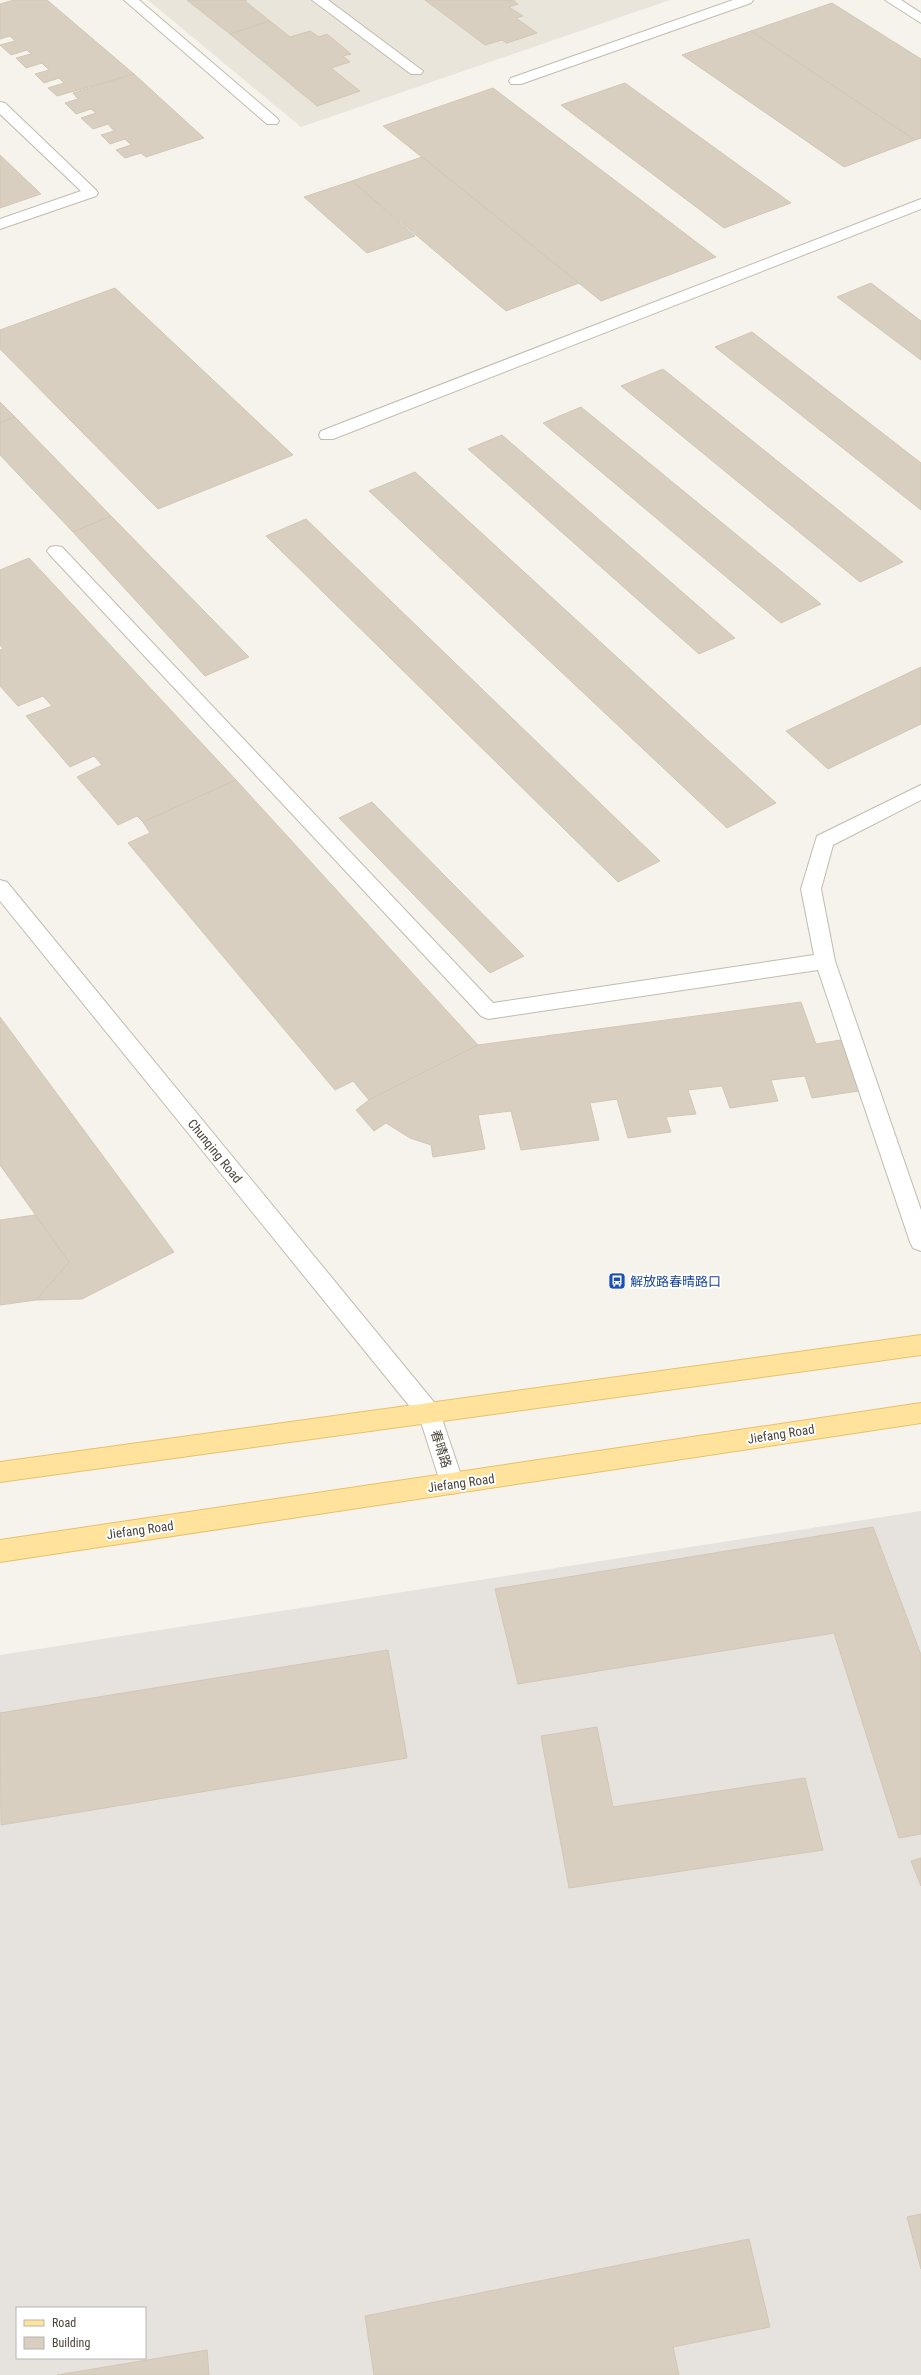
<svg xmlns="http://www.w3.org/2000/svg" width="921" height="2375" font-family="'Roboto Condensed','Noto Sans SC',sans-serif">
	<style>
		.residential { fill: #eae5da }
		.industrial { fill: #e6e2dd; fill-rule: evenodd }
		.building { fill: #d8cfc1; stroke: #d3c7b4 }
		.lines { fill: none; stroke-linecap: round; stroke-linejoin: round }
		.minor-casing { stroke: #c2bbae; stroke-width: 2 }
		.major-casing { stroke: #e6c16a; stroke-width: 2 }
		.minor { fill: #fff; fill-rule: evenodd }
		.major { fill: #ffe39c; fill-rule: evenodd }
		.labels { text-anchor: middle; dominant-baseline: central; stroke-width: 4; stroke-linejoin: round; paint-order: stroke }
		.street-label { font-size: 13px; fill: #4b4439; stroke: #fff }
		.transit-label { font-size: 13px; fill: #164399; stroke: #fff; text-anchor: start }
	</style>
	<rect width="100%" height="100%" fill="#f6f3ec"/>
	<path class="residential" d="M148,0H670L301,127Z"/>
	<path class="industrial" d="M921,1511V2375H0V1655ZM17,2308H145V2358H17Z"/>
	<g class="building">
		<path d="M14,0H47L134,74L57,96L48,88L64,83L59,78L44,83L35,74L49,70L42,63L26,68L16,58L31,54L27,50L11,55L0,45L15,41L10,36L0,39V4Z"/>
		<path d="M187,0H247L245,1L270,21L230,34Z"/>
		<path d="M425,0H513L518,4L509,7L523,16L516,18L537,33L507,43L502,40L485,45Z"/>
		<path d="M832,3L921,59V138L915,140L751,31Z"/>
		<path d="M270,21L290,37L310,31L319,37L327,34L351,54L343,56L350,62L331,68L360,91L317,106L230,34Z"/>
		<path d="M751,31L915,140L844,167L682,55Z"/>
		<path d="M134,74L204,138L146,157L141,153L125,158L116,150L131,145L125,139L110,144L101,135L114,131L108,124L93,129L81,118L96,113L91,109L76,114L65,103L78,99L73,93Z"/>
		<path d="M625,83L791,203L724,228L561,105Z"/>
		<path d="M493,88L716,257L601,301L383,126Z"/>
		<path d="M0,155L41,194L0,208Z"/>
		<path d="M422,157L579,283L506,311L352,181Z"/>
		<path d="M352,181L415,236L367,253L304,197Z"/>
		<path d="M871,283L921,321V360L837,297Z"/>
		<path d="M115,288L293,455L158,509L0,349V330Z"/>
		<path d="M752,332L921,463V510L715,347Z"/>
		<path d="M663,369L903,562L860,582L621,386Z"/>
		<path d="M0,402L15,417L0,423Z"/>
		<path d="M581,407L821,604L781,623L543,423Z"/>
		<path d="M15,417L111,516L73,532L0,455V423Z"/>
		<path d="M502,435L735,638L699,654L468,449Z"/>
		<path d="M415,472L776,803L727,828L369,491Z"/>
		<path d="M111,516L249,657L205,676L73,532Z"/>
		<path d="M306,519L660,861L618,882L266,536Z"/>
		<path d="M29,558L236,780L143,822L137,816L118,825L77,777L102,765L94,756L70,767L26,716L52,706L43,696L18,706L0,686V650L3,649L0,645V570Z"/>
		<path d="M921,667V724L828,769L786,731Z"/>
		<path d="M236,780L478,1045L369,1100L353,1081L335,1090L128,843L150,833L143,822Z"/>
		<path d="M372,802L524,956L490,973L339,818Z"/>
		<path d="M801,1002L816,1044L841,1040L859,1091L812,1098L805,1076L771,1080L778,1101L730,1108L722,1086L688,1090L696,1114L666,1117L671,1132L628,1138L617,1099L590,1103L599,1140L521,1150L511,1111L478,1115L485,1149L433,1157L431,1145L410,1138L386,1123L374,1131L356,1110L369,1100L478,1045Z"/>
		<path d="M0,1017L174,1252L82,1299L36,1300L69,1262L0,1165Z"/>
		<path d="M35,1215L69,1262L36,1300L0,1305V1220Z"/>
		<path d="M873,1527L921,1655V1834L899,1838L834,1633L518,1684L495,1589Z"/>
		<path d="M388,1650L407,1758L1,1825L0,1713Z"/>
		<path d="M597,1727L613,1807L805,1778L823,1850L569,1888L541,1736Z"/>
		<path d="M921,1858V1886L911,1861Z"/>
		<path d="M921,2214V2269L907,2217Z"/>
		<path d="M749,2239L770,2327L673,2347L679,2375H374L365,2316Z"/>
		<path d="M207,2350L209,2375H57Z"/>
	</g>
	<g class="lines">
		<g class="minor-casing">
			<g id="minor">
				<path d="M124,0H139L277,118L279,121L277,124H267Z"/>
				<path d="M312,0H328L423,71L421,74H411Z"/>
				<path d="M733,0H753L751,3L521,84H511L509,81L511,78Z"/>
				<path d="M885,0H901L921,13V23Z"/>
				<path d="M0,102L5,103L96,190L98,193L96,196L0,229V219L81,191L0,114Z"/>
				<path d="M921,199V209L333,439H321L319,435L321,431Z"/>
				<path d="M56,546L62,547L493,1003L814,955L801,889L817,836L921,785V800L833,845L821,889L835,961L921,1210V1251L913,1248L910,1242L818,970L488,1019L481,1016L50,555L47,551L50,547Z"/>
				<path d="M0,880L7,882L438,1407L464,1484L461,1491L452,1494L443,1491L420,1419L0,901Z"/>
			</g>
		</g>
		<g class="major-casing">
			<g id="major">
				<path d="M921,1335V1355L0,1482V1462Z"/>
				<path d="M921,1403V1423L0,1562V1540Z"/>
			</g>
		</g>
		<use href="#minor" class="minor"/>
		<use href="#major" class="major"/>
	</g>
	<defs>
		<g id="bus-square" transform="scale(0.9)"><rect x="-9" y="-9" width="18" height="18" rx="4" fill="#1a4fb4" stroke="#fff"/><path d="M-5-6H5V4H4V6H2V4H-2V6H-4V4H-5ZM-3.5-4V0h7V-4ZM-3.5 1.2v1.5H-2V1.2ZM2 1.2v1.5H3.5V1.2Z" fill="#fff"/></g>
	</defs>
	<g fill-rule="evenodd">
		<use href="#bus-square" x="617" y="1281"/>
	</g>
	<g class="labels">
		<g class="street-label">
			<text transform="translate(215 1151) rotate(51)">Chunqing Road</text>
			<text transform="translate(781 1434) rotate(-9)">Jiefang Road</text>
			<text transform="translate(441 1449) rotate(72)">春晴路</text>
			<text transform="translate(461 1483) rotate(-8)">Jiefang Road</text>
			<text transform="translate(140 1530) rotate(-8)">Jiefang Road</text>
		</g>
		<g class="transit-label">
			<text x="630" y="1281">解放路春晴路口</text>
		</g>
	</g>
	<rect x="16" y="2307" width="130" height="52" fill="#ffffff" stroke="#b7b4b0"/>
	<rect x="24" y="2320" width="20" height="6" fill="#ffe39c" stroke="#b7b4b0"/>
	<text x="52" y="2327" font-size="12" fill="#4b4439">Road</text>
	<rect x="24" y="2337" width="20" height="12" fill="#d8cfc1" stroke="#b7b4b0"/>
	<text x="52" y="2347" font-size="12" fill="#4b4439">Building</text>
</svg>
